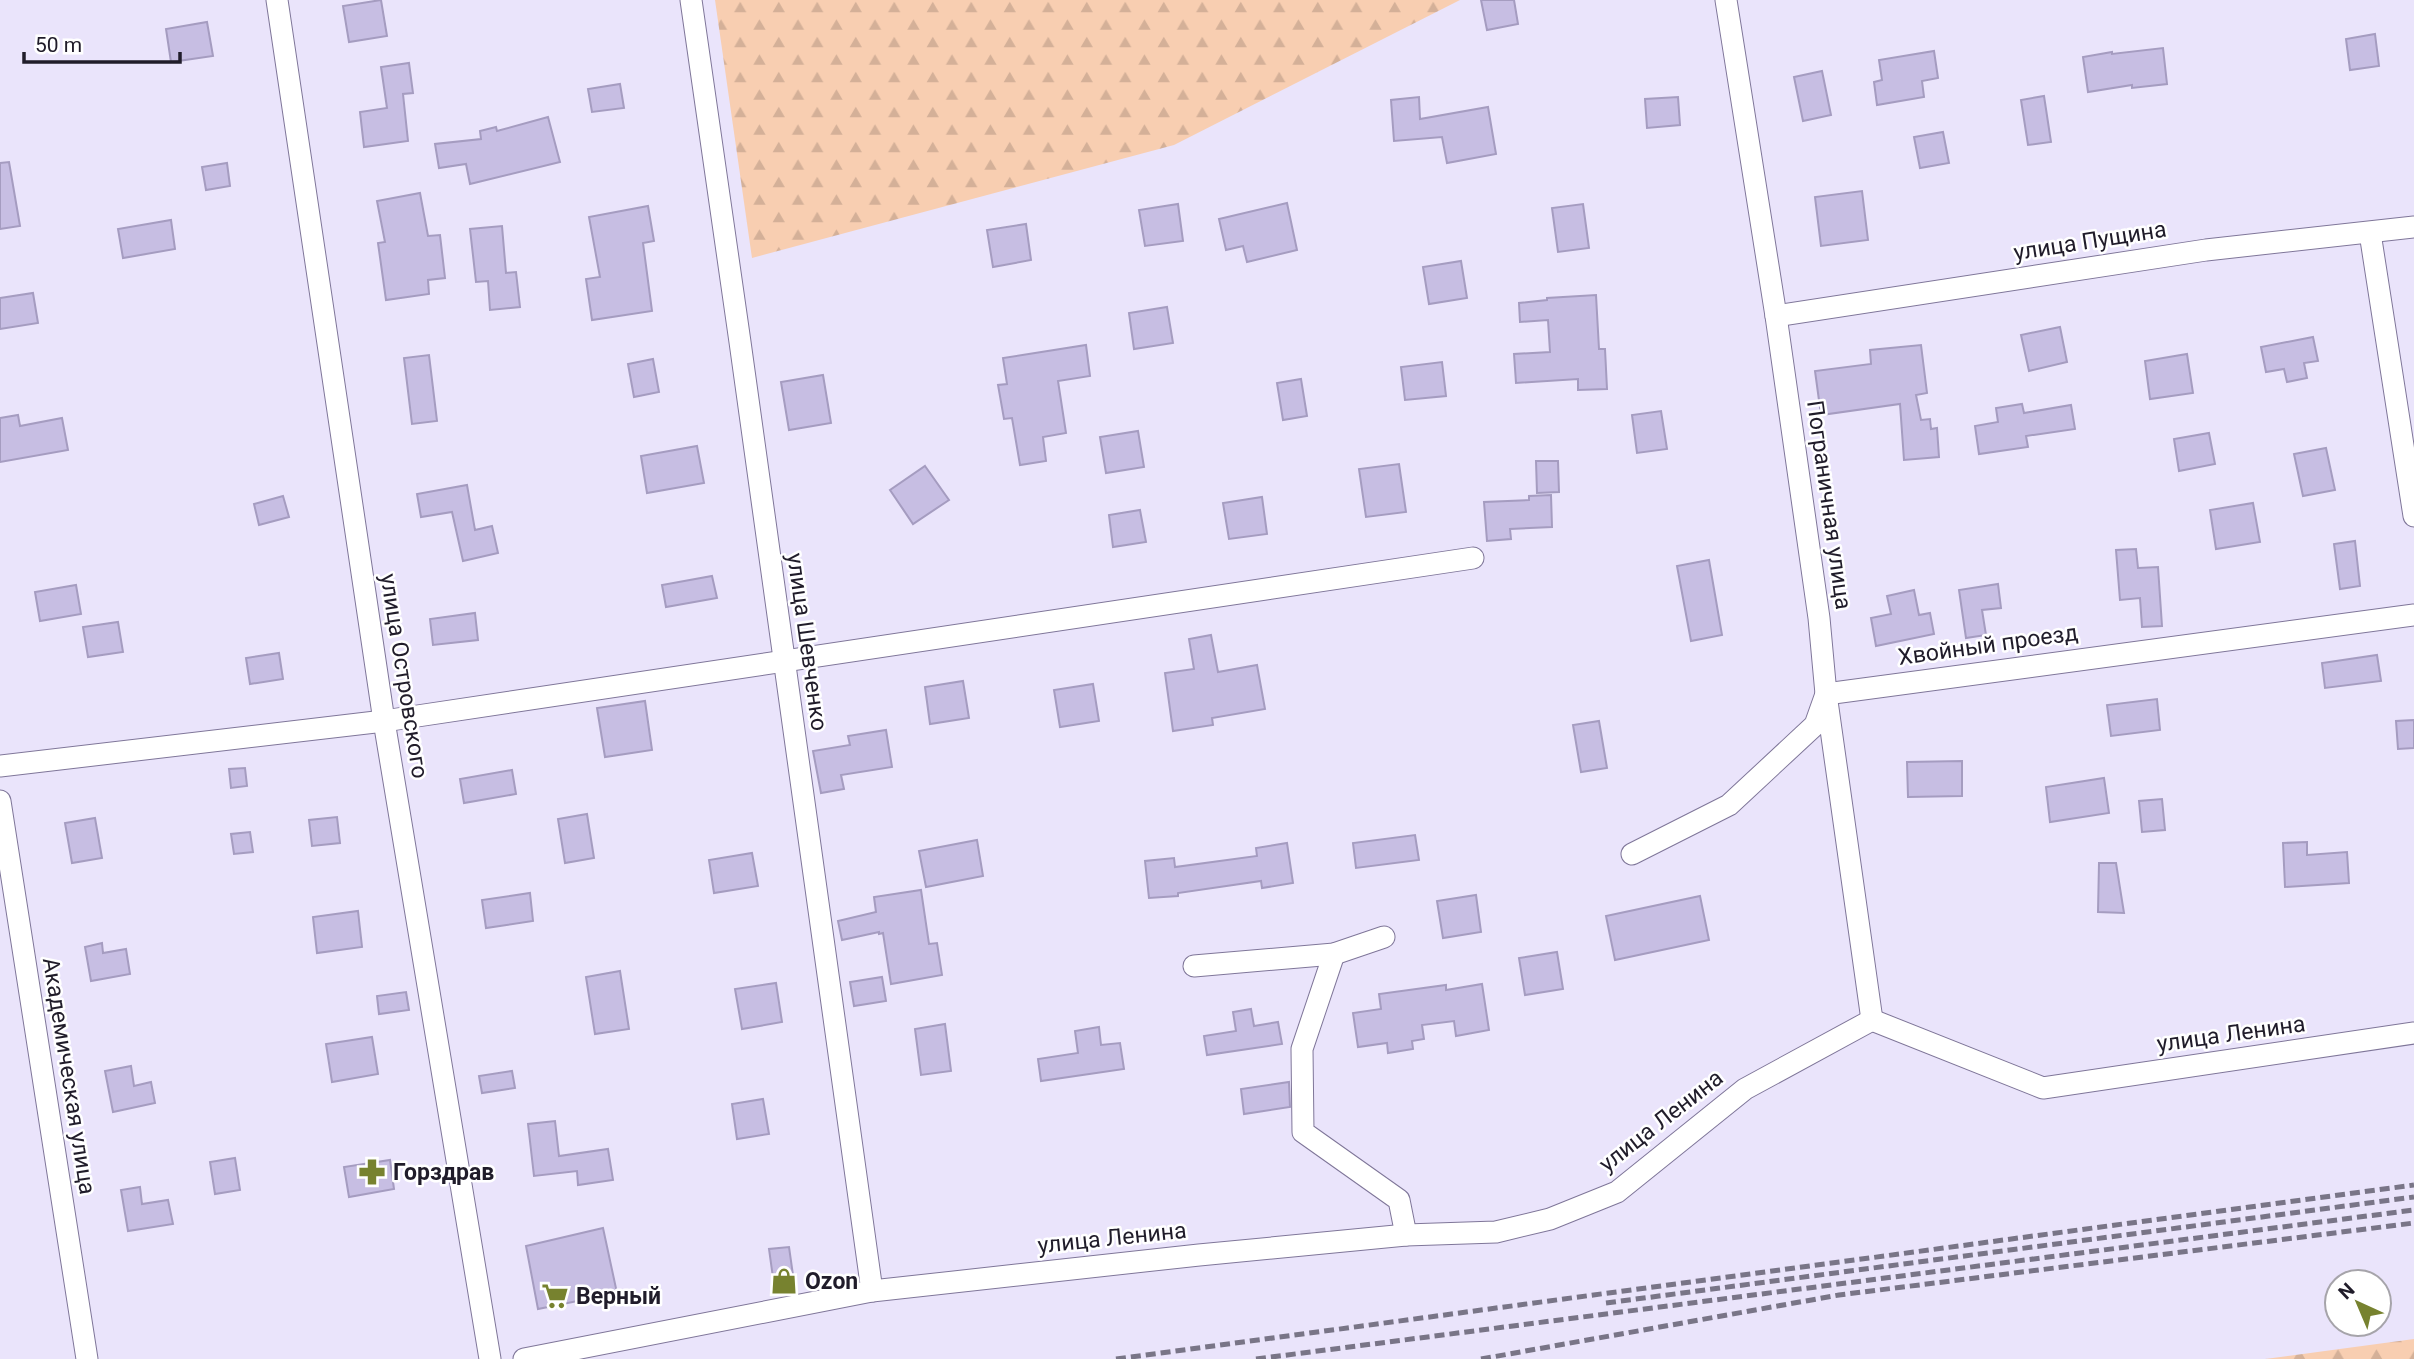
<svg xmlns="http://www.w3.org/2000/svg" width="2414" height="1359" font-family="Roboto,sans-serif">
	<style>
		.forest { fill: url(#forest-firs) }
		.building { fill: #c7bee3; stroke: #a59cc0; stroke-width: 2 }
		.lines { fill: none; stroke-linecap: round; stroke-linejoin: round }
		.minor-casing { stroke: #7f7699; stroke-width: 23 }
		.minor { stroke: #fff; stroke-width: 21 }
		.rail { stroke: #797587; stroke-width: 5; stroke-dasharray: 10 5; stroke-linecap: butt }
		.labels { text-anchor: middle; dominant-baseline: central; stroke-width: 5; stroke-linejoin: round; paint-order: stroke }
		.street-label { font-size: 23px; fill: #201c2a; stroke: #fff }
		.poi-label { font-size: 23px; font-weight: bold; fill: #201c2a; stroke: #fff; text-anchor: start }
	</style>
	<defs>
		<pattern id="forest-firs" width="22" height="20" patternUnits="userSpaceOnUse" patternTransform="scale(1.75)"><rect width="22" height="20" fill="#f8ceb1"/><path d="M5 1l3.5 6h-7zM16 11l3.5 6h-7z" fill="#d4b098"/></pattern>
	</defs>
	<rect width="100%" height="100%" fill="#eae4fb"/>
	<g class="forest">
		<path d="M715,0H1460L1174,145L752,258Z"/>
		<path d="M2414,1339V1359H2265Z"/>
	</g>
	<g class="building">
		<path d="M381,0L387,36L349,42L343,6Z"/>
		<path d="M1481,0H1514L1518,24L1487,30Z"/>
		<path d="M207,22L213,56L171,62L166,29Z"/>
		<path d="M2375,34L2379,66L2350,70L2346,39Z"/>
		<path d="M2163,48L2167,84L2132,88V85L2088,92L2083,57L2112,52V54Z"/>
		<path d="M1934,51L1938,78L1922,81L1924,97L1877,105L1874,82L1882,80L1879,60Z"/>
		<path d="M409,63L413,93L403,94L408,141L364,147L360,112L387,108L381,67Z"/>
		<path d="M1822,71L1831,115L1803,121L1794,77Z"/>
		<path d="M620,84L624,108L592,112L588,89Z"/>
		<path d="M2044,96L2051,142L2028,145L2021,100Z"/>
		<path d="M1419,97L1420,119L1488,107L1496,154L1447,163L1442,137L1394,141L1391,100Z"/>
		<path d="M1678,97L1680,125L1647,128L1645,99Z"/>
		<path d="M548,117L560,162L470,184L466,164L439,168L435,144L481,139L480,131L496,127L497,131Z"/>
		<path d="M1943,132L1949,163L1920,168L1914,137Z"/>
		<path d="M9,162L20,226L0,229V163Z"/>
		<path d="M227,163L230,186L206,190L202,167Z"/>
		<path d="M1862,191L1868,240L1821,246L1815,197Z"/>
		<path d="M420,193L428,236L440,235L445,278L428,280L429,294L386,300L378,243L385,242L377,201Z"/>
		<path d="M1287,203L1297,250L1247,262L1243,246L1226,250L1219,219Z"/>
		<path d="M1178,204L1183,241L1145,246L1139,210Z"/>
		<path d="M1583,204L1589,248L1558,252L1552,208Z"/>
		<path d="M648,206L654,241L643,243L652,311L592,320L586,279L600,277L589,217Z"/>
		<path d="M171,220L175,249L123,258L118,229Z"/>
		<path d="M1026,224L1031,260L993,267L987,230Z"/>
		<path d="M502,226L506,273L516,272L520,307L490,310L488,281L476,282L470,229Z"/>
		<path d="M1461,261L1467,298L1429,304L1423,267Z"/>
		<path d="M33,293L38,323L0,329V298Z"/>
		<path d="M1596,295L1599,349H1605L1607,389L1578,390V379L1516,383L1514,354L1550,352L1548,320L1520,322L1519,303L1547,300V298Z"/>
		<path d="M1167,307L1173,343L1134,349L1129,313Z"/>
		<path d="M2060,327L2067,362L2029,371L2021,335Z"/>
		<path d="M2313,337L2318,361L2304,363L2307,378L2287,382L2284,369L2266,372L2261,347Z"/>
		<path d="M1086,345L1090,376L1058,381L1066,433L1043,437L1046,461L1020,465L1012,418L1004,419L998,385L1007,384L1003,358Z"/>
		<path d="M1921,345L1927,393L1916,395L1921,420L1930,419L1931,429L1937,428L1939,457L1904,460L1900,404L1821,415L1815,371L1871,364L1870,350Z"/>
		<path d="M2187,354L2193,393L2150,399L2145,361Z"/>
		<path d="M429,355L437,421L412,424L404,358Z"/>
		<path d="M653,359L659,392L634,397L628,364Z"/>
		<path d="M1442,362L1446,396L1405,400L1401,367Z"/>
		<path d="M823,375L831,423L789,430L781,382Z"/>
		<path d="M1301,379L1307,416L1283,420L1277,383Z"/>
		<path d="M2022,404L2024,413L2071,405L2075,429L2026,436L2028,447L1979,454L1975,426L1998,422L1996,408Z"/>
		<path d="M1661,411L1667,449L1637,453L1632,415Z"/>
		<path d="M18,415L20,426L62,418L68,450L0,462V418Z"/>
		<path d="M1138,431L1144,467L1106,473L1100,437Z"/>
		<path d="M2209,433L2215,464L2179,471L2174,439Z"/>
		<path d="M697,446L704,483L647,493L641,456Z"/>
		<path d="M2326,448L2335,490L2303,496L2294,454Z"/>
		<path d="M1536,461H1558L1559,492L1537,493Z"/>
		<path d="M1399,464L1406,512L1366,517L1359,469Z"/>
		<path d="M925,466L949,500L913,524L890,490Z"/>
		<path d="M467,485L475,530L492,526L498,553L463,561L452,512L421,517L417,494Z"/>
		<path d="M1551,495L1552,527L1510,529L1511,539L1487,541L1484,502L1529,500V496Z"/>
		<path d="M283,496L289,517L259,525L254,504Z"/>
		<path d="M1262,497L1267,534L1229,539L1223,503Z"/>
		<path d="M2253,503L2260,542L2216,549L2210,510Z"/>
		<path d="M1140,510L1146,542L1113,547L1109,515Z"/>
		<path d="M2355,541L2360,586L2340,589L2334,544Z"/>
		<path d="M2136,549L2138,568L2158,567L2162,626L2142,627L2140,598L2120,600L2116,550Z"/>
		<path d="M1709,560L1722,635L1691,641L1677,566Z"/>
		<path d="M712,576L717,598L666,607L662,585Z"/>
		<path d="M1998,584L2001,608L1982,610L1986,635L1966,638L1959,590Z"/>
		<path d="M76,585L81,614L40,621L35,592Z"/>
		<path d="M1914,590L1919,615L1930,613L1934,634L1876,646L1871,618L1891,614L1887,596Z"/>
		<path d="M475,613L478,640L433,645L430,619Z"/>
		<path d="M118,622L123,652L88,657L83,627Z"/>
		<path d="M1211,635L1218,672L1257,665L1265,709L1212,718L1213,725L1173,731L1165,673L1194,669L1189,639Z"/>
		<path d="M279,653L283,679L250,684L246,658Z"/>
		<path d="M2377,655L2381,681L2325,688L2322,663Z"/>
		<path d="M963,681L969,718L930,724L925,687Z"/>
		<path d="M1093,684L1099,721L1060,727L1054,690Z"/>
		<path d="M2157,699L2160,730L2111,736L2107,705Z"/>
		<path d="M645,701L652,750L605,757L597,708Z"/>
		<path d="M2414,720V748L2398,749L2396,721Z"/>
		<path d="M1599,721L1607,768L1581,772L1573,725Z"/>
		<path d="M886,730L892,767L841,775L844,789L821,793L813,751L850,745L848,736Z"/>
		<path d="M1962,761V796L1908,797L1907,762Z"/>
		<path d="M245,768L247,786L231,788L229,769Z"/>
		<path d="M512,770L516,794L464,803L460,779Z"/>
		<path d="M2104,778L2109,813L2050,822L2046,787Z"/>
		<path d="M2162,799L2165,830L2142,832L2139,801Z"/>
		<path d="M587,814L594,858L565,863L558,819Z"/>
		<path d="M337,817L340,843L312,846L309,820Z"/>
		<path d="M95,818L102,858L72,863L65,823Z"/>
		<path d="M250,832L253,852L234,854L231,834Z"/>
		<path d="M1415,835L1419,860L1356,868L1353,843Z"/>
		<path d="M977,840L983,876L926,887L919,851Z"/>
		<path d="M2307,842V855L2347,852L2349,883L2285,887L2283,843Z"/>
		<path d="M1287,843L1293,883L1262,888L1261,881L1178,893V896L1149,898L1145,861L1174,858L1175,867L1257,856L1256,848Z"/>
		<path d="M752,853L758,886L714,893L709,860Z"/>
		<path d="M2099,863H2116L2124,913L2098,912Z"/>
		<path d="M921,890L929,944L937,943L942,975L891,984L883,933L879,934V932L842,940L838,921L876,912L874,897Z"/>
		<path d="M530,893L533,921L486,928L482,900Z"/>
		<path d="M1476,895L1481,932L1443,938L1437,901Z"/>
		<path d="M1700,896L1709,940L1615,960L1606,916Z"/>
		<path d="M358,911L362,947L317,953L313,917Z"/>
		<path d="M102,943L103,953L126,949L130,974L91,981L85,947Z"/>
		<path d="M1557,952L1563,989L1525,995L1519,958Z"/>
		<path d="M620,971L629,1029L595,1034L586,977Z"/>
		<path d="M882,977L886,1001L854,1006L850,982Z"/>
		<path d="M776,983L782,1022L742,1029L735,989Z"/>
		<path d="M1482,984L1489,1030L1456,1036L1454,1021L1422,1025L1424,1039L1412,1041L1413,1049L1388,1053L1387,1043L1358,1047L1353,1013L1381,1009L1379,994L1446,985V990Z"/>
		<path d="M406,992L409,1010L379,1014L377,996Z"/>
		<path d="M1251,1009L1254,1026L1278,1022L1282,1044L1207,1055L1204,1036L1236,1031L1233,1012Z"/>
		<path d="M945,1024L951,1071L921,1075L915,1029Z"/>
		<path d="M1099,1027L1101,1045L1120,1043L1124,1069L1041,1081L1038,1059L1078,1053L1075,1031Z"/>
		<path d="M372,1037L378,1074L332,1082L326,1044Z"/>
		<path d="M131,1066L134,1086L151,1082L155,1103L113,1112L105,1071Z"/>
		<path d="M512,1071L515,1088L482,1093L479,1076Z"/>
		<path d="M1289,1082L1290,1107L1244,1114L1241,1089Z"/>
		<path d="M763,1099L769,1134L737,1139L732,1104Z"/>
		<path d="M555,1121L559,1156L608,1149L613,1180L578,1185L577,1171L534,1176L528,1124Z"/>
		<path d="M235,1158L240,1190L215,1194L210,1162Z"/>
		<path d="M390,1160L394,1189L349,1197L344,1167Z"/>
		<path d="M140,1187L142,1204L168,1200L173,1224L128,1231L121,1190Z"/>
		<path d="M603,1228L617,1293L538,1309L526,1246Z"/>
		<path d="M789,1247L795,1289L775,1292L769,1249Z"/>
	</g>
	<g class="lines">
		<g class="minor-casing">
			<g id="minor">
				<path d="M277,0L384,721L490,1359"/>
				<path d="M691,0C754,430 811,861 872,1291"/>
				<path d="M1726,0L1776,316L1819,618L1826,694L1872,1020"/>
				<path d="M2370,233L2414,516"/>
				<path d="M1776,316L2206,250L2414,227"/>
				<path d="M0,766L384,721L1473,558"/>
				<path d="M0,801L87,1359"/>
				<path d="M1632,854L1729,805L1815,725L1826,694L2414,615"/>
				<path d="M1334,954L1302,1049L1303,1132L1399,1200L1406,1235"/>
				<path d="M1194,966L1334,954L1384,937"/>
				<path d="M1872,1020L2043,1088L2414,1033"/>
				<path d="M524,1359L872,1291L1199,1255L1406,1235L1496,1232L1550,1219L1617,1192L1745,1089L1872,1020"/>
			</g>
		</g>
		<use href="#minor" class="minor"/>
		<g class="rail">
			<path d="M1606,1303L2414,1197"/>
			<path d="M1116,1359L2414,1185"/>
			<path d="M1256,1359L2414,1210"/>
			<path d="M1481,1359L1839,1295L2414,1223"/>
		</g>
	</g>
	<defs>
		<g id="pharmacy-bare" transform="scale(2.1)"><path d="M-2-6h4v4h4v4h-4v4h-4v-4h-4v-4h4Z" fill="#77822f" stroke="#fff" stroke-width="2.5" paint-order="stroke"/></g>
		<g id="shop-bare" transform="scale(2.1)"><path d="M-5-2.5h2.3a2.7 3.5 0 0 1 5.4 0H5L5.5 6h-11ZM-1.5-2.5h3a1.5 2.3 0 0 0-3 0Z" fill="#77822f" stroke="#fff" stroke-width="2.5" paint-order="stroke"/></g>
		<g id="supermarket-bare" transform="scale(2.1)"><path d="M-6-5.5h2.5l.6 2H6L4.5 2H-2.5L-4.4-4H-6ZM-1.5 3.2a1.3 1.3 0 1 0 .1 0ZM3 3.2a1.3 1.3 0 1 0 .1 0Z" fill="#77822f" stroke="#fff" stroke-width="2.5" paint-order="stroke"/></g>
	</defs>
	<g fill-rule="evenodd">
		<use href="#pharmacy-bare" x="372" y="1172"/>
		<use href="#shop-bare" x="784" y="1281"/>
		<use href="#supermarket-bare" x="555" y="1296"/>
	</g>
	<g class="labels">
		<g class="street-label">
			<text transform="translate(2090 241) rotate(-9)">улица Пущина</text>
			<text transform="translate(1829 505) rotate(82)">Пограничная улица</text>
			<text transform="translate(807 642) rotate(82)">улица Шевченко</text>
			<text transform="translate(1988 645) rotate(-8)">Хвойный проезд</text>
			<text transform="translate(404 676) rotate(81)">улица Островского</text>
			<text transform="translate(2231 1034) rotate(-8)">улица Ленина</text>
			<text transform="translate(69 1076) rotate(81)">Академическая улица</text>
			<text transform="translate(1661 1121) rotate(-38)">улица Ленина</text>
			<text transform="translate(1112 1238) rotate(-6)">улица Ленина</text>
		</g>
		<g class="poi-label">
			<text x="393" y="1172">Горздрав</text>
			<text x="805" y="1281">Ozon</text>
			<text x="576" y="1296">Верный</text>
		</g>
	</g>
	<g transform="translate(2358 1303) rotate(316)"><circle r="33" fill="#ffffff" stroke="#a6a4aa" stroke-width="2"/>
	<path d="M0-5L12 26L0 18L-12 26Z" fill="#77822f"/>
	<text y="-10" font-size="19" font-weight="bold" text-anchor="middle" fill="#201c2a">N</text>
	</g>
	<path d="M24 52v10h156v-10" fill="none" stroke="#201c2a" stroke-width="3.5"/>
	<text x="35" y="52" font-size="21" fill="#201c2a" stroke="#ffffff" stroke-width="5" paint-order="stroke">50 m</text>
</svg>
